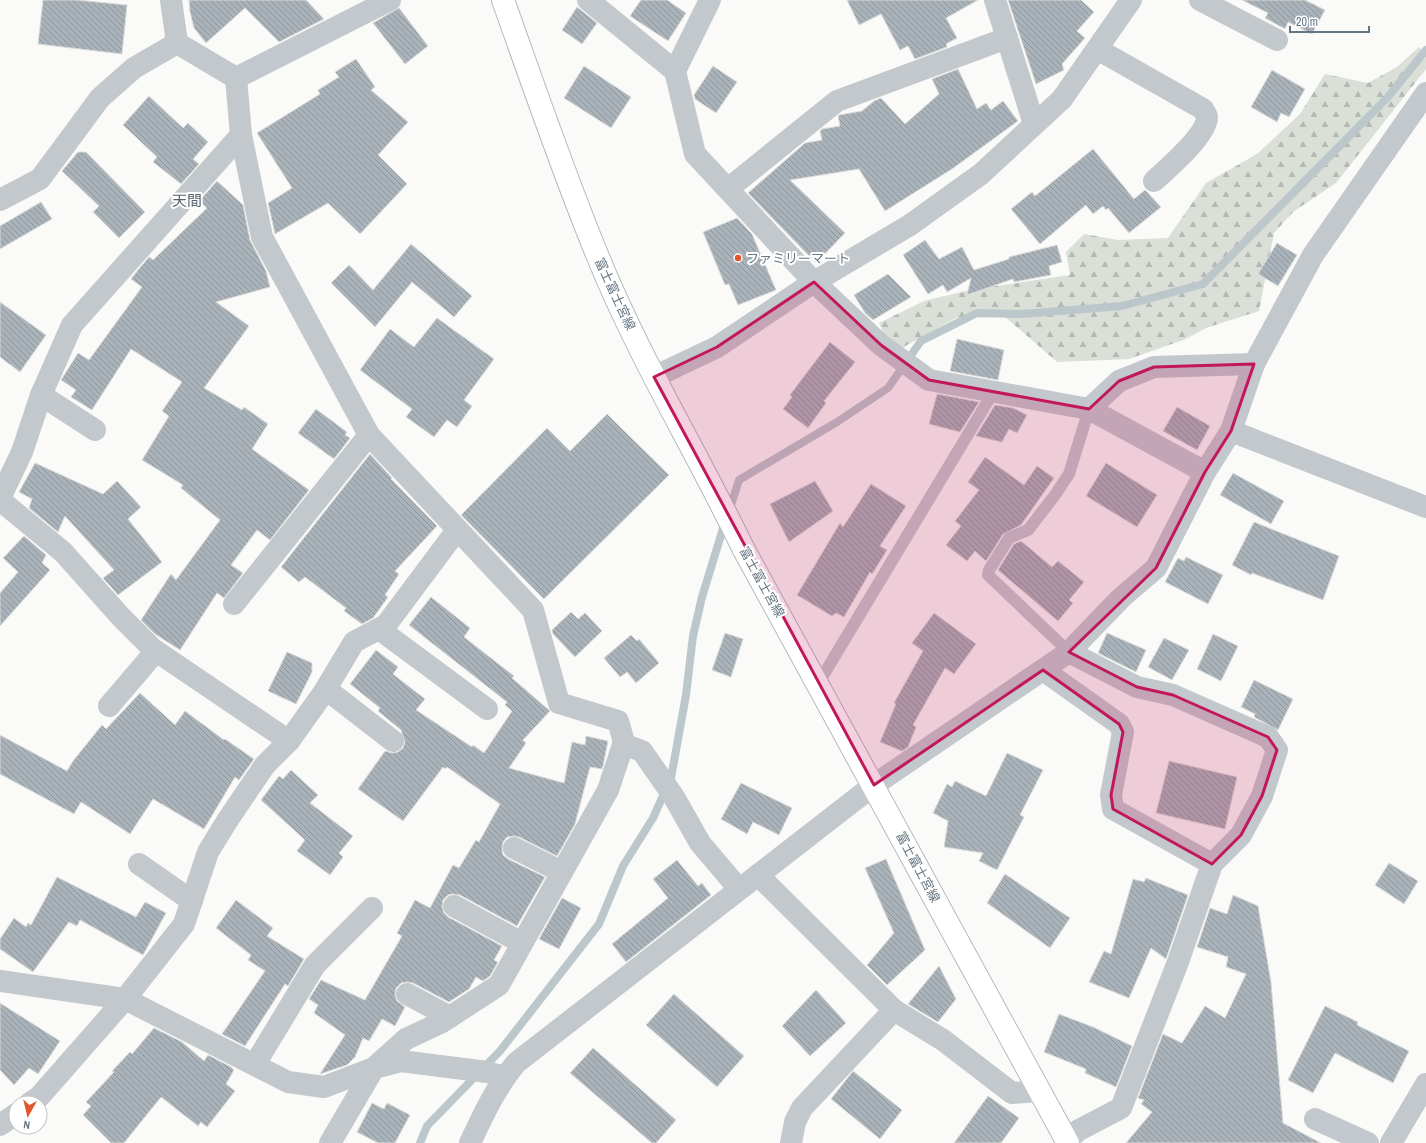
<svg xmlns="http://www.w3.org/2000/svg" width="1426" height="1143" font-family="'Archivo Narrow','Noto Sans JP',sans-serif">
	<style>
		.forest { fill: url(#forest-firs) }
		.lines { fill: none; stroke-linecap: round; stroke-linejoin: round }
		.stream { stroke: #bbc7cb; stroke-width: 8 }
		.building { fill: url(#building-back-hatch); stroke: #dcdcda }
		.secondary-casing { stroke: #b3babf; stroke-width: 24 }
		.service { stroke: #c3c8cc; stroke-width: 12 }
		.minor { stroke: #c3c8cc; stroke-width: 22 }
		.tertiary { stroke: #c3c8cc; stroke-width: 22 }
		.secondary { stroke: #fff; stroke-width: 22 }
		.marked { fill: #c2185b; fill-opacity: 0.2; stroke: #c2185b; stroke-width: 3; stroke-linejoin: round }
		.poi-dot { fill: #e4572e; stroke: #fff; stroke-width: 1.5 }
		.labels { text-anchor: middle; dominant-baseline: central; stroke-width: 4; stroke-linejoin: round; paint-order: stroke }
		.poi-label { font-size: 13px; fill: #657683; stroke: #fff; text-anchor: start }
		.street-label { font-size: 13px; fill: #657683; stroke: #fff }
		.quarter-label { font-size: 15px; fill: #57646e; stroke: #fff }
	</style>
	<defs>
		<pattern id="forest-firs" width="22" height="20" patternUnits="userSpaceOnUse"><rect width="22" height="20" fill="#dadfd7"/><path d="M5 1l3.5 6h-7zM16 11l3.5 6h-7z" fill="#b4b9b4"/></pattern>
		<pattern id="building-back-hatch" width="6" height="6" patternUnits="userSpaceOnUse"><rect width="6" height="6" fill="#aab3b9"/><path d="M-1 5l2 2M0 0l6 6M5-1l2 2" fill="none" stroke="#8e969c"/></pattern>
	</defs>
	<rect width="100%" height="100%" fill="#fafaf8"/>
	<path class="forest" d="M1419,47L1426,55V69L1336,183L1293,212L1274,233L1259,311L1206,328L1186,339L1129,359L1057,362L1003,315L956,318L900,349L884,334L879,323L924,301L970,290L1070,275L1066,252L1084,234L1118,240L1168,238L1206,183L1257,154L1300,114L1325,74L1368,83L1397,67Z"/>
	<g class="lines">
		<g class="stream">
			<path d="M729,511L739,480L837,422L888,388L921,341L977,313L1022,314L1122,306L1203,284L1388,97L1426,50"/>
			<path d="M420,1143L427,1126L500,1051L599,924L623,866L653,818L671,778L686,695L693,636L702,597L725,522"/>
		</g>
	</g>
	<g class="building">
		<path d="M43,0H77L127,5L122,54L38,44Z"/>
		<path d="M189,0H306L324,19L279,42L245,8L206,43L194,28L190,12Z"/>
		<path d="M641,0H667L686,13L668,41L630,16Z"/>
		<path d="M847,0H978L946,18L957,38L946,44L947,47L915,59L908,46L900,50L881,14L859,25Z"/>
		<path d="M1008,0H1081L1094,12L1077,31L1085,38L1062,64L1064,70L1036,84Z"/>
		<path d="M1242,0H1305L1325,10L1312,34L1288,22L1285,29L1265,18L1268,13Z"/>
		<path d="M577,7L597,23L582,44L562,30Z"/>
		<path d="M399,8L428,46L405,64L373,23Z"/>
		<path d="M356,59L375,87L371,90L408,122L378,155L407,184L360,234L328,203L275,234L268,203L292,188L257,133L320,94L318,90L339,77L335,72Z"/>
		<path d="M584,66L631,97L611,128L564,98Z"/>
		<path d="M713,66L737,82L716,113L695,99L694,95Z"/>
		<path d="M958,69L977,109L986,103L991,110L1003,101L1018,121L952,169L885,211L859,169L790,180L845,233L816,263L748,193L805,143L822,140L820,131L822,129L840,126L838,116L839,115L862,111L874,101L881,98L905,124L939,94L932,79Z"/>
		<path d="M1272,70L1305,89L1289,117L1281,113L1277,122L1251,107Z"/>
		<path d="M149,96L183,128L188,123L208,142L193,159L199,164L181,184L153,162L157,157L123,125Z"/>
		<path d="M1093,149L1134,199L1145,190L1161,207L1129,233L1108,208L1106,210L1103,206L1093,214L1086,205L1040,244L1011,209L1032,192L1035,196Z"/>
		<path d="M78,152H86L145,212L119,238L93,212L99,206L62,171Z"/>
		<path d="M217,181L243,205L250,240L266,271L270,287L216,302L249,326L204,388L242,410L244,407L268,424L252,449L309,490L270,540L257,530L231,565L243,573L224,598L217,593L180,650L155,634L141,620L171,574L176,580L220,520L181,488L183,485L142,460L169,416L162,411L182,382L131,349L92,410L71,397L76,390L61,380L78,353L89,360L142,287L131,279L138,270L149,257L153,260L207,208L199,201Z"/>
		<path d="M41,202L52,219L0,249V226Z"/>
		<path d="M737,218L752,234L776,290L738,305L729,284L725,285L703,232Z"/>
		<path d="M925,240L939,259L962,247L974,270L1009,259V257L1057,245L1062,262L1049,266L1051,275L1014,282L1013,279L967,295L971,278L947,292L943,285L928,294L903,255Z"/>
		<path d="M1277,243L1297,255L1278,286L1258,274Z"/>
		<path d="M411,244L472,296L454,317L412,282L375,327L331,283L349,265L373,290Z"/>
		<path d="M888,274L911,297L873,320L865,313L854,295Z"/>
		<path d="M0,302L46,335L20,372L0,357Z"/>
		<path d="M437,318L494,359L464,400L472,406L457,427L447,420L434,437L406,417L412,409L360,370L390,329L414,347Z"/>
		<path d="M957,339L1004,350L998,380L950,371Z"/>
		<path d="M830,342L855,362L824,401L826,403L808,428L783,409L792,397L790,395Z"/>
		<path d="M937,394L979,402L960,432L929,424Z"/>
		<path d="M995,405L1013,408L1027,415L1017,433L1009,429L1002,442L976,436Z"/>
		<path d="M1177,407L1210,426L1197,450L1163,431Z"/>
		<path d="M316,409L347,432L345,435L350,438L334,459L298,433Z"/>
		<path d="M607,414L669,475L544,599L461,515L547,428L570,451Z"/>
		<path d="M370,454L392,478L391,479L437,526L395,571L399,574L385,595L388,597L373,618L362,624L344,611L346,608L305,577L299,582L281,567Z"/>
		<path d="M985,457L1024,485L1037,466L1054,478L1021,525L1003,534L986,561L975,551L967,561L946,545L961,526L955,521L979,490L968,482Z"/>
		<path d="M35,463L103,494L117,481L141,507L128,519L162,562L118,595L103,578L114,570L65,516L58,532L29,508L32,499L19,492Z"/>
		<path d="M1106,463L1157,495L1137,527L1086,496Z"/>
		<path d="M1233,473L1284,501L1271,524L1220,495Z"/>
		<path d="M815,481L833,511L789,542L770,504Z"/>
		<path d="M871,484L906,506L880,546L887,550L872,574L870,572L844,617L836,613L832,616L797,595L840,523L843,527Z"/>
		<path d="M1254,522L1339,556L1323,600L1252,573L1251,575L1232,565Z"/>
		<path d="M24,536L46,555L42,563L50,570L0,626V593L18,572L3,558Z"/>
		<path d="M1021,541L1052,567L1058,561L1084,582L1069,600L1073,603L1058,621L998,570L1014,544Z"/>
		<path d="M1186,557L1223,575L1208,604L1165,582L1178,558L1184,561Z"/>
		<path d="M431,597L470,628L464,637L514,676L512,678L550,711L523,740L526,743L509,768L564,783L572,742L585,745L586,736L608,741L603,766L602,769L590,767L575,824L557,856L519,837L514,836L507,837L503,842L502,849L503,855L508,859L545,877L517,926L460,895L453,894L448,895L443,900L442,907L444,913L448,917L502,946L494,960L498,962L490,976L483,981L476,977L469,989L449,1002L413,983L407,982L401,983L396,988L395,995L397,1001L405,1007L395,1026L382,1019L369,1041L363,1038L355,1057L347,1065L320,1074L345,1035L314,1013L318,1005L309,999L321,980L365,1000L402,936L397,933L415,900L430,908L453,865L459,868L476,840L479,842L500,804L447,767L445,769L443,767L403,821L358,789L385,751L392,753L398,752L403,748L405,742L401,730L378,711L380,708L350,684L376,650L398,667L393,674L425,699L416,710L472,747L473,745L484,753L512,711L505,705L507,702L409,625Z"/>
		<path d="M571,612L578,619L585,613L602,631L575,657L553,634L552,630Z"/>
		<path d="M934,613L976,644L954,674L945,668L913,725L916,727L908,747L902,751L880,742L896,704L894,703L923,651L912,643Z"/>
		<path d="M725,633L743,639L731,677L712,670Z"/>
		<path d="M1107,633L1146,650L1136,672L1098,653Z"/>
		<path d="M1213,634L1238,646L1221,681L1197,669Z"/>
		<path d="M631,635L637,641L639,639L659,663L636,683L627,672L620,677L604,658Z"/>
		<path d="M1164,638L1189,650L1172,680L1148,667Z"/>
		<path d="M287,652L312,663V672L296,704L268,691Z"/>
		<path d="M1254,680L1293,699L1278,730L1254,717L1255,714L1241,707Z"/>
		<path d="M140,693L175,725L185,711L224,740L225,739L254,759L239,780L235,777L204,829L153,799L130,834L81,802L74,814L0,774V735L67,771L73,761L102,725L106,729Z"/>
		<path d="M1007,753L1043,770L1020,815L1024,817L997,870L979,861L983,853L944,847L948,821L933,813L947,784L952,787L955,781L986,796Z"/>
		<path d="M1169,761L1237,777L1225,829L1156,813Z"/>
		<path d="M291,770L318,795L310,803L353,836L339,853L343,857L330,875L297,851L305,840L261,800L279,776L283,779Z"/>
		<path d="M741,783L792,808L779,835L753,822L747,834L721,819Z"/>
		<path d="M886,859L925,950L887,985L867,965L894,933L865,868Z"/>
		<path d="M677,860L698,886L702,883L711,895L626,962L612,944L668,898L653,879Z"/>
		<path d="M1389,863L1418,881L1404,904L1375,885Z"/>
		<path d="M1005,874L1070,918L1050,948L987,903Z"/>
		<path d="M57,877L136,917L145,902L166,913L143,955L80,920L77,926L69,922L33,972L0,949V939L14,918L26,927L28,923L31,925Z"/>
		<path d="M1146,878L1188,895L1166,959L1151,948L1129,998L1089,982L1104,951L1111,954L1133,879L1144,882Z"/>
		<path d="M1233,895L1258,906L1271,982L1283,1123L1321,1143H1126L1152,1112L1141,1104L1144,1100L1138,1098L1163,1034L1182,1043L1205,1006L1225,1018L1246,974L1226,967L1228,957L1197,947L1210,908L1227,914Z"/>
		<path d="M562,898L581,908L559,949L539,939Z"/>
		<path d="M236,900L273,928L267,936L304,959L288,986L285,984L245,1046L222,1034L265,971L248,960L251,955L216,928Z"/>
		<path d="M939,966L956,999L938,1022L908,1004Z"/>
		<path d="M816,990L846,1023L810,1056L782,1026Z"/>
		<path d="M674,994L744,1056L717,1087L646,1025Z"/>
		<path d="M0,1003L60,1041L38,1074L29,1068L14,1085L0,1070Z"/>
		<path d="M1325,1006L1358,1022L1357,1025L1409,1051L1393,1083L1335,1053L1313,1093L1288,1080Z"/>
		<path d="M1059,1014L1093,1027L1132,1046L1116,1087L1085,1073L1086,1069L1044,1052Z"/>
		<path d="M154,1028L182,1042L204,1061L208,1055L231,1067L234,1070L226,1084L235,1091L207,1127L201,1122L198,1126L161,1097L124,1143H111L83,1115L91,1106L86,1102L114,1072L112,1071L130,1052L132,1054Z"/>
		<path d="M593,1048L676,1120L656,1143H652L570,1073Z"/>
		<path d="M853,1071L902,1110L880,1139L831,1099Z"/>
		<path d="M988,1096L1019,1118L1001,1143H954Z"/>
		<path d="M372,1103L384,1109L387,1103L410,1115L395,1143H378L357,1132Z"/>
	</g>
	<g class="lines">
		<g class="secondary-casing">
			<path id="secondary" d="M503,0C533,84 562,169 596,252C637,354 695,449 743,548L1068,1143"/>
		</g>
		<g class="service">
			<path d="M1069,652L988,575L989,570L1009,538L1028,530L1055,495L1069,474L1089,409"/>
			<path d="M818,684L994,391"/>
		</g>
		<g class="minor">
			<path d="M171,0L177,43L236,78"/>
			<path d="M588,0L675,71L695,154L814,282L881,345L929,380L1089,409L1119,381L1154,367L1254,364"/>
			<path d="M995,0L1034,124"/>
			<path d="M1200,0L1277,40"/>
			<path d="M1097,49L1203,109C1204,111 1207,115 1207,117C1207,135 1167,169 1154,181"/>
			<path d="M675,71L710,0"/>
			<path d="M236,78L390,0"/>
			<path d="M241,135L262,237L369,435L533,610L559,703L618,721L624,742L608,790L499,985L442,1022L406,1039L374,1068L330,1143"/>
			<path d="M729,188L837,101L1007,38"/>
			<path d="M0,200L40,179L100,98L134,68L177,43"/>
			<path d="M41,395L95,430"/>
			<path d="M1089,409L1205,472"/>
			<path d="M1231,431L1426,507"/>
			<path d="M0,498L22,452L41,395L72,325L241,135L236,78"/>
			<path d="M0,500L63,552L121,617L153,649L289,741"/>
			<path d="M234,604L369,435"/>
			<path d="M379,629L487,709"/>
			<path d="M1043,670L1119,724L1123,732L1111,795L1113,809L1212,864"/>
			<path d="M326,689L393,741"/>
			<path d="M109,706L156,651"/>
			<path d="M623,744L642,751L674,797L700,843L739,889"/>
			<path d="M514,848L562,872"/>
			<path d="M139,864L192,901"/>
			<path d="M758,875L894,1010L943,1040L1012,1093L1039,1091"/>
			<path d="M454,906L522,943"/>
			<path d="M0,981L125,999L288,1082L324,1087L374,1068L401,1061L487,1072L505,1077"/>
			<path d="M407,994L450,1017"/>
			<path d="M255,1064L315,965L372,908"/>
			<path d="M30,1103L39,1097L125,999L184,924L208,852L227,821L265,765L289,741L324,692L354,642L386,625L457,530"/>
			<path d="M1315,1119L1368,1143"/>
			<path d="M0,1125L16,1114"/>
			<path d="M1067,1140L1079,1130L1121,1108L1178,962L1212,864L1241,835L1262,796L1277,750L1268,737L1173,695L1137,687L1069,652"/>
			<path d="M470,1143C483,1115 496,1087 516,1063L874,785L1069,652L1121,598L1156,568L1205,472L1231,431L1254,364L1313,255L1426,93"/>
			<path d="M791,1143L795,1122L802,1108L894,1010"/>
			<path d="M1391,1143L1426,1084"/>
		</g>
		<path class="tertiary" d="M654,377L717,347L814,282L910,225L981,174L1062,99L1131,0"/>
		<use href="#secondary" class="secondary"/>
	</g>
	<path class="marked" d="M814,282L881,345L929,380L1089,409L1119,381L1154,367L1254,364L1231,431L1205,472L1156,568L1069,652L1137,687L1173,695L1268,737L1277,750L1262,796L1241,835L1212,864L1113,809L1111,795L1123,732L1119,724L1043,670L874,785L654,377L717,347Z"/>
	<circle class="poi-dot" cx="738" cy="258" r="4"/>
	<g class="labels">
		<g class="poi-label">
			<text x="746" y="258">ファミリーマート</text>
		</g>
		<g class="street-label">
			<text transform="translate(615 294) rotate(65)">富士富士宮線</text>
			<text transform="translate(762 582) rotate(61)">富士富士宮線</text>
			<text transform="translate(918 867) rotate(62)">富士富士宮線</text>
		</g>
		<g class="quarter-label">
			<text x="187" y="200">天間</text>
		</g>
	</g>
	<g transform="translate(28 1115) rotate(188)"><circle r="19" fill="#ffffff" stroke="#c1c8cd"/>
	<path d="M0-3L7 15L0 10L-7 15Z" fill="#e4572e"/>
	<text y="-6" font-size="11" font-weight="bold" text-anchor="middle" fill="#657683">N</text>
	</g>
	<path d="M1290 26v6h79v-6" fill="none" stroke="#657683" stroke-width="2"/>
	<text x="1296" y="26" font-size="12" fill="#657683" stroke="#ffffff" stroke-width="3" paint-order="stroke">20 m</text>
</svg>
